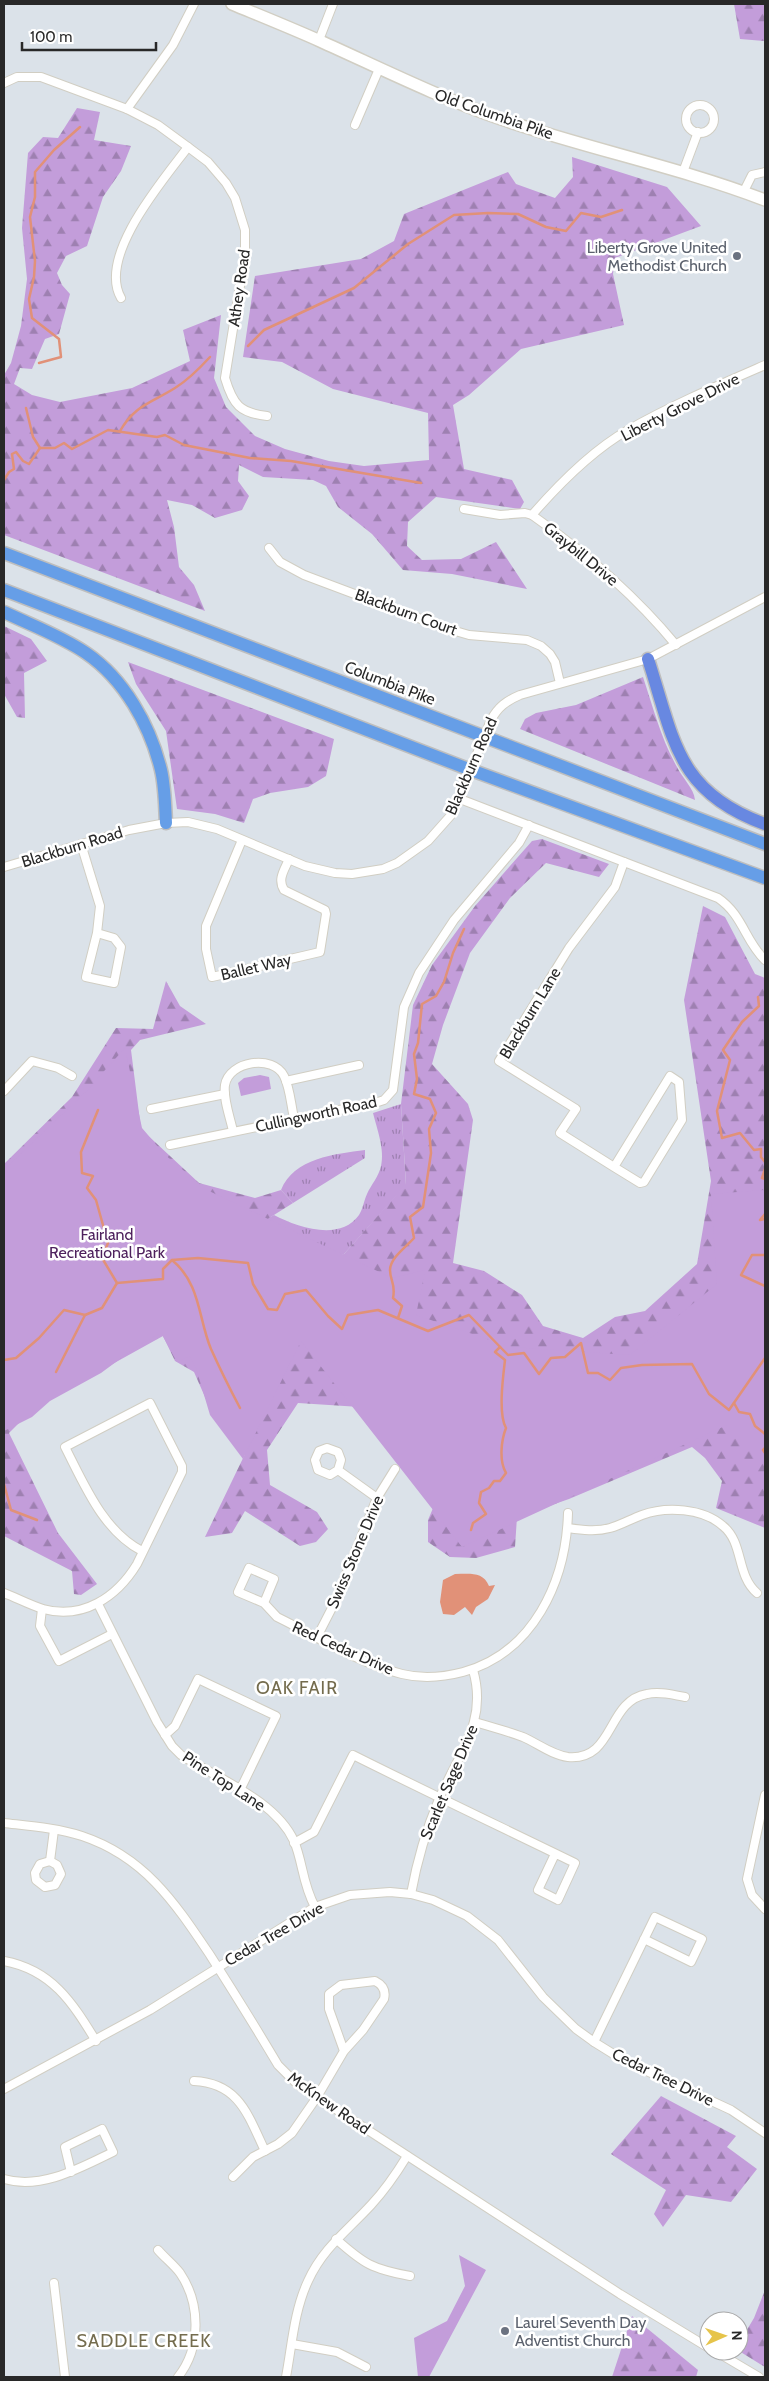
<svg xmlns="http://www.w3.org/2000/svg" width="769" height="2381" font-family="Cabin,sans-serif">
	<style>
		.grass { fill: url(#grass-tufts) }
		.forest { fill: url(#forest-firs) }
		.park { fill: #c39dda }
		.water { fill: #e19178 }
		.lines { fill: none; stroke-linecap: round; stroke-linejoin: round }
		.stream { stroke: #e19178; stroke-width: 2.5 }
		.minor-casing { stroke: #d1cec3; stroke-width: 10 }
		.secondary-casing { stroke: #d1cec3; stroke-width: 14 }
		.primary-casing { stroke: #bebebe; stroke-width: 15 }
		.trunk-casing { stroke: #bebebe; stroke-width: 15 }
		.minor { stroke: #fff; stroke-width: 8 }
		.secondary { stroke: #fff; stroke-width: 11 }
		.primary { stroke: #6888e1; stroke-width: 12 }
		.trunk { stroke: #669ee7; stroke-width: 12 }
		.worship-dot { fill: #6b7280; stroke: #fff; stroke-width: 2 }
		.labels { text-anchor: middle; dominant-baseline: central; stroke-width: 5; stroke-linejoin: round; paint-order: stroke }
		.street-label { font-size: 16px; fill: #282828; stroke: #fff }
		.worship-label { font-size: 16px; fill: #5b616d; stroke: #fff; text-anchor: end }
		.park-label { font-size: 16px; fill: #4e215d; stroke: #fff }
		.neighbourhood-label { font-size: 18px; letter-spacing: 1px; fill: #746c4e; stroke: #fff }
	</style>
	<defs>
		<pattern id="grass-tufts" width="24" height="20" patternUnits="userSpaceOnUse" patternTransform="scale(1.25)"><rect width="24" height="20" fill="#c39dda"/><path d="M3 7l-1-3M5 7V3M7 7l1-3M15 17l-1-3M17 17v-4M19 17l1-3" fill="none" stroke="#9e80b1"/></pattern>
		<pattern id="forest-firs" width="22" height="20" patternUnits="userSpaceOnUse" patternTransform="scale(1.25)"><rect width="22" height="20" fill="#c39dda"/><path d="M5 1l3.5 6h-7zM16 11l3.5 6h-7z" fill="#9e80b1"/></pattern>
	</defs>
	<rect width="100%" height="100%" fill="#dbe2e9"/>
	<g class="grass">
		<path d="M401,1104L406,1185L344,1254L296,1259L265,1220L274,1215C297,1227 340,1242 359,1215C363,1209 364,1200 367,1194C371,1185 379,1176 381,1166C385,1150 377,1129 373,1113Z"/>
		<path d="M365,1150V1158L293,1203L281,1190C294,1158 335,1154 365,1150Z"/>
	</g>
	<g class="forest">
		<path d="M734,4H765V41L740,39Z"/>
		<path d="M77,108L100,112L94,140L131,146L121,171L103,197L87,246L66,256L57,273L62,285L70,294L59,334L45,339L32,369L20,368L14,384L32,395L60,402L132,388L190,361L183,330L221,315L214,378L226,407L255,436L285,449L329,461L364,466L429,460L428,413L333,389L282,362L243,357L255,276L361,259L394,241L404,214L508,172L516,184L555,198L573,177L572,157L667,187L701,226L615,258L613,274L624,325L521,349L469,395L453,405L464,469L512,480L524,502L520,509L436,497L408,522L407,546L422,560L461,559L496,542L527,589L452,574L403,570L372,534L338,507L326,486L313,480L263,477L239,465L238,481L249,496L242,510L215,518L192,505L167,500L174,527L179,567L194,585L205,611L4,535V375L11,363L21,326L27,279L22,228L28,153L43,137L58,138Z"/>
		<path d="M4,626L31,639L47,661L24,673L25,718L17,717L4,694Z"/>
		<path d="M128,662L334,739L326,776L308,787L270,793L253,799L244,823L215,814L177,809L166,731L136,684Z"/>
		<path d="M643,677C653,707 661,739 677,767C682,778 694,788 695,800L520,729L525,719L536,713L576,705Z"/>
		<path d="M542,839L609,864L599,877L546,863L510,898L470,953L443,1025L432,1064L468,1104L473,1120L453,1263L484,1271L522,1295L543,1326L583,1338L615,1317L645,1311L697,1264L711,1181L684,1000L703,906L725,917L755,974L765,978V1528L716,1508L722,1481L705,1458L692,1447L569,1499L517,1517L515,1547L476,1558L450,1557L428,1542V1520L436,1501L360,1407L298,1403L267,1450L270,1485L317,1512L328,1529L316,1542L300,1546L245,1511L232,1533L205,1537L245,1454L216,1422L194,1372L175,1361L163,1336L35,1407L9,1433L58,1533L97,1584L81,1595L74,1594L72,1571L4,1536V1164L72,1097L116,1028L153,1029L166,981L180,1006L206,1024L140,1040L131,1050L141,1129L199,1183L255,1198L281,1190L293,1203L266,1220L296,1259L344,1254L406,1184L401,1104L413,1005L432,965L475,906L532,841Z"/>
		<path d="M661,2096L736,2136L727,2147L757,2169L731,2202L686,2195L663,2227L654,2214L666,2190L611,2154Z"/>
		<path d="M765,2290V2367L739,2351V2343L754,2318Z"/>
		<path d="M632,2316L698,2370L696,2377H612Z"/>
	</g>
	<g class="park">
		<path d="M125,1048L142,1128L164,1154L207,1190L392,1278L425,1270L416,1315L511,1347L630,1355L717,1284L711,1194L765,1190V1463L727,1425L462,1547L301,1341L243,1459L210,1415L196,1368L190,1356L177,1362L161,1333L139,1345L101,1373L50,1401L32,1417L4,1431V1170L96,1082V1080Z"/>
		<path d="M260,1075L269,1077L271,1089L241,1096L238,1083L244,1078Z"/>
		<path d="M459,2255L486,2270L429,2377H418L414,2338L447,2321L465,2286Z"/>
	</g>
	<path class="water" d="M455,1574C469,1574 483,1571 489,1586L495,1585L488,1599L476,1607L472,1615L465,1607L454,1615L443,1614L440,1602L443,1580Z"/>
	<g class="lines">
		<g class="stream">
			<path d="M248,346L264,330L354,288L408,244L454,215L488,213L518,214L546,227L566,231L581,213L601,217L622,210"/>
			<path d="M39,363L61,357L59,339L32,318L29,299L34,277L35,261L30,217L35,197V172L54,150L80,127"/>
			<path d="M26,408L33,437L40,448"/>
			<path d="M120,431C135,405 151,403 175,388C188,380 199,369 210,357"/>
			<path d="M4,480L9,472L14,469L12,454L16,452L23,461L29,464L40,448H55L64,443L72,449L108,430L157,437L165,435L184,445L250,458L291,461L421,483"/>
			<path d="M758,997L759,1006L742,1022L723,1050L730,1060L717,1111L722,1138L740,1133L754,1150L761,1149V1157L765,1162"/>
			<path d="M765,1169L762,1178L765,1179"/>
			<path d="M765,1214L760,1220L765,1219"/>
			<path d="M765,1255H752L741,1275L765,1286"/>
			<path d="M172,1260C201,1284 198,1318 211,1349C220,1369 230,1389 240,1408"/>
			<path d="M117,1283L163,1279V1269L172,1260L198,1258L248,1263L253,1284L268,1309L277,1310L285,1294L306,1290L328,1316L342,1329L348,1315L378,1310L428,1331L469,1315L508,1355L524,1353L539,1374L551,1358L565,1357L581,1343L588,1373H598L610,1380L621,1368L642,1365L692,1364L709,1394L729,1410L765,1358"/>
			<path d="M85,1315L102,1308L117,1283L102,1258L108,1243L96,1200L87,1188L93,1176L82,1173L81,1152L98,1110"/>
			<path d="M398,1318L402,1306L393,1298C396,1284 390,1281 390,1270C390,1258 407,1246 414,1238L410,1217L423,1207L431,1153L429,1129L436,1113L430,1099L414,1094L417,1079L414,1054L418,1043L422,1004L436,996L444,982L453,953L464,929"/>
			<path d="M4,1360L16,1358L39,1338L64,1310L85,1315L56,1372"/>
			<path d="M734,1403L739,1412L750,1414L755,1426L765,1434"/>
			<path d="M765,1448L763,1450L765,1453"/>
			<path d="M4,1484L11,1510L37,1520"/>
			<path d="M471,1530L473,1523L486,1514L479,1503L481,1492L489,1488L494,1481H500L506,1473C499,1461 501,1441 506,1428C498,1414 503,1377 505,1360L495,1352L500,1347"/>
		</g>
		<g class="minor-casing">
			<g id="minor">
				<path d="M319,40L333,4"/>
				<path d="M4,83L17,77H41L127,109L158,125L188,147L208,162L226,183L235,198L245,230V255L225,378C233,405 240,413 267,416"/>
				<circle cx="700" cy="119" r="14"/>
				<path d="M127,109L173,45L194,4"/>
				<path d="M355,125L379,69"/>
				<path d="M683,172L698,132"/>
				<path d="M744,191L752,175L765,172"/>
				<path d="M121,298C97,256 164,179 188,147"/>
				<path d="M464,509L500,515L525,513L532,515C586,553 634,594 676,645"/>
				<path d="M532,515C559,484 591,451 628,430C672,405 719,385 765,365"/>
				<path d="M269,548L280,562L304,575L445,628L469,635L527,640L541,646L550,654L555,662L560,683"/>
				<path d="M460,799L718,898C743,915 745,941 765,960"/>
				<path d="M242,840L206,926V949L212,977L320,952L326,914L325,910L284,890C277,879 285,869 289,859"/>
				<path d="M81,844L100,906L97,933L114,938L121,947L114,983L86,977L97,933"/>
				<path d="M4,867L129,830L166,823L188,822L217,829L305,866L335,873L352,874L383,869L397,863L428,841L452,814L491,720C498,707 506,701 520,695L648,659L765,597"/>
				<path d="M286,1081L359,1065"/>
				<path d="M4,1091L32,1061L58,1068L72,1076"/>
				<path d="M151,1109L225,1094"/>
				<path d="M233,1131C230,1117 223,1099 225,1085C229,1061 273,1054 284,1076C290,1088 291,1105 294,1118"/>
				<path d="M170,1145L378,1102L384,1100L393,1090L404,1007L419,973L454,920L519,843L529,825"/>
				<path d="M614,1167L640,1183L644,1182L682,1120L679,1082L670,1076L614,1167L560,1133L576,1109L499,1061L569,948L615,887L624,862"/>
				<path d="M338,1470L330,1475L318,1470L315,1460L319,1451L327,1448L338,1452L341,1460L338,1470L377,1498"/>
				<path d="M568,1528C582,1530 596,1532 610,1528C621,1525 631,1519 642,1515C666,1506 703,1508 723,1526C744,1543 736,1575 757,1593"/>
				<path d="M4,1593C17,1598 30,1605 43,1609C83,1620 117,1597 137,1564L182,1472V1466L150,1403L65,1447C84,1484 103,1531 142,1551"/>
				<path d="M264,1603L274,1579L249,1568L238,1592L264,1603L277,1617L285,1621C322,1640 362,1664 402,1674C422,1679 444,1677 463,1672C533,1653 566,1582 568,1513"/>
				<path d="M98,1604L157,1722L172,1746L181,1755C218,1779 275,1800 294,1841C303,1862 302,1883 315,1907"/>
				<path d="M42,1609L40,1626L59,1661L112,1634"/>
				<path d="M317,1637L334,1604L377,1498L395,1469"/>
				<path d="M475,1722C491,1727 507,1731 523,1737C537,1743 552,1755 568,1757C615,1761 606,1701 647,1694C660,1691 673,1695 685,1697"/>
				<path d="M165,1735L175,1726L198,1679L276,1716L240,1790"/>
				<path d="M765,1795L747,1879L752,1895L765,1909"/>
				<path d="M4,1823C30,1826 57,1828 82,1836C145,1857 175,1903 210,1955C233,1991 256,2028 278,2065L297,2084L620,2294L709,2348"/>
				<path d="M294,1843L314,1832L353,1755C427,1792 501,1827 575,1863L558,1900L538,1890L555,1854"/>
				<path d="M50,1861L57,1865L61,1874L55,1885L45,1887L36,1880L35,1873L40,1864L50,1861L54,1830"/>
				<path d="M411,1894C417,1861 426,1830 439,1799C459,1753 488,1721 473,1670"/>
				<path d="M4,1961C52,1970 72,2002 96,2041"/>
				<path d="M594,2042L655,1917L702,1939L691,1962L644,1939"/>
				<path d="M194,2081C239,2083 248,2115 265,2151"/>
				<path d="M4,2089L150,2010L315,1907L350,1895L390,1892L411,1894L433,1900L467,1916L498,1940L543,1997L576,2029L594,2042L623,2060L731,2110L765,2133"/>
				<path d="M233,2177L253,2157L278,2144L292,2133L317,2097L344,2051L363,2030L384,1999C386,1991 383,1985 375,1981L341,1985L329,1994V2009L344,2051"/>
				<path d="M4,2179C41,2190 80,2168 113,2152L102,2129L65,2147L71,2172"/>
				<path d="M336,2239C364,2264 372,2269 410,2276"/>
				<path d="M158,2250C165,2258 174,2265 180,2273C201,2304 201,2348 178,2377"/>
				<path d="M54,2283L65,2377"/>
				<path d="M292,2344L337,2352L366,2367"/>
				<path d="M715,2351L759,2377"/>
				<path d="M286,2377C292,2345 294,2311 308,2281C323,2248 347,2231 371,2205C385,2190 396,2174 407,2156"/>
			</g>
		</g>
		<g class="secondary-casing">
			<path id="secondary" d="M232,4C261,16 291,28 320,41C380,68 438,97 501,119C588,149 679,167 765,200"/>
		</g>
		<g class="primary-casing">
			<path id="primary" d="M648,659C674,739 676,792 765,824"/>
		</g>
		<g class="trunk-casing">
			<g id="trunk">
				<path d="M4,553L765,844"/>
				<path d="M4,590L471,770L765,878"/>
				<path d="M4,612C31,625 61,636 86,653C124,679 150,725 161,770C165,787 165,805 166,823"/>
			</g>
		</g>
		<use href="#minor" class="minor"/>
		<use href="#secondary" class="secondary"/>
		<use href="#primary" class="primary"/>
		<use href="#trunk" class="trunk"/>
	</g>
	<g class="worship-dot">
		<circle cx="737" cy="256" r="5"/>
		<circle cx="505" cy="2331" r="5"/>
	</g>
	<g class="labels">
		<g class="street-label">
			<text transform="translate(494 114) rotate(19)">Old Columbia Pike</text>
			<text transform="translate(239 288) rotate(-82)">Athey Road</text>
			<text transform="translate(680 407) rotate(-27)">Liberty Grove Drive</text>
			<text transform="translate(581 554) rotate(39)">Graybill Drive</text>
			<text transform="translate(406 612) rotate(20)">Blackburn Court</text>
			<text transform="translate(390 683) rotate(21)">Columbia Pike</text>
			<text transform="translate(471 766) rotate(-66)">Blackburn Road</text>
			<text transform="translate(72 847) rotate(-17)">Blackburn Road</text>
			<text transform="translate(256 967) rotate(-13)">Ballet Way</text>
			<text transform="translate(530 1013) rotate(-59)">Blackburn Lane</text>
			<text transform="translate(316 1114) rotate(-12)">Cullingworth Road</text>
			<text transform="translate(355 1552) rotate(-67)">Swiss Stone Drive</text>
			<text transform="translate(343 1648) rotate(24)">Red Cedar Drive</text>
			<text transform="translate(224 1781) rotate(33)">Pine Top Lane</text>
			<text transform="translate(449 1782) rotate(-67)">Scarlet Sage Drive</text>
			<text transform="translate(274 1934) rotate(-30)">Cedar Tree Drive</text>
			<text transform="translate(663 2077) rotate(26)">Cedar Tree Drive</text>
			<text transform="translate(329 2103) rotate(35)">McKnew Road</text>
		</g>
		<g class="worship-label">
			<text x="727" y="247">Liberty Grove United<tspan x="727" dy="18">Methodist Church</tspan></text>
			<text x="515" y="2322" text-anchor="start">Laurel Seventh Day<tspan x="515" dy="18">Adventist Church</tspan></text>
		</g>
		<g class="park-label">
			<text x="107" y="1234">Fairland<tspan x="107" dy="18">Recreational Park</tspan></text>
		</g>
		<g class="neighbourhood-label">
			<text x="297" y="1688">OAK FAIR</text>
			<text x="144" y="2341">SADDLE CREEK</text>
		</g>
	</g>
	<rect width="769" height="2381" fill="none" stroke="#282828" stroke-width="10"/>
	<g transform="translate(724 2336) rotate(88)"><circle r="24" fill="#ffffff" stroke="#a9a9a9"/>
	<path d="M0-4L9 19L0 12L-9 19Z" fill="#e6c44b"/>
	<text y="-8" font-size="14" font-weight="bold" text-anchor="middle" fill="#282828">N</text>
	</g>
	<path d="M22 42v8h134v-8" fill="none" stroke="#282828" stroke-width="2.5"/>
	<text x="30" y="42" font-size="15" fill="#282828" stroke="#ffffff" stroke-width="4" paint-order="stroke">100 m</text>
</svg>
